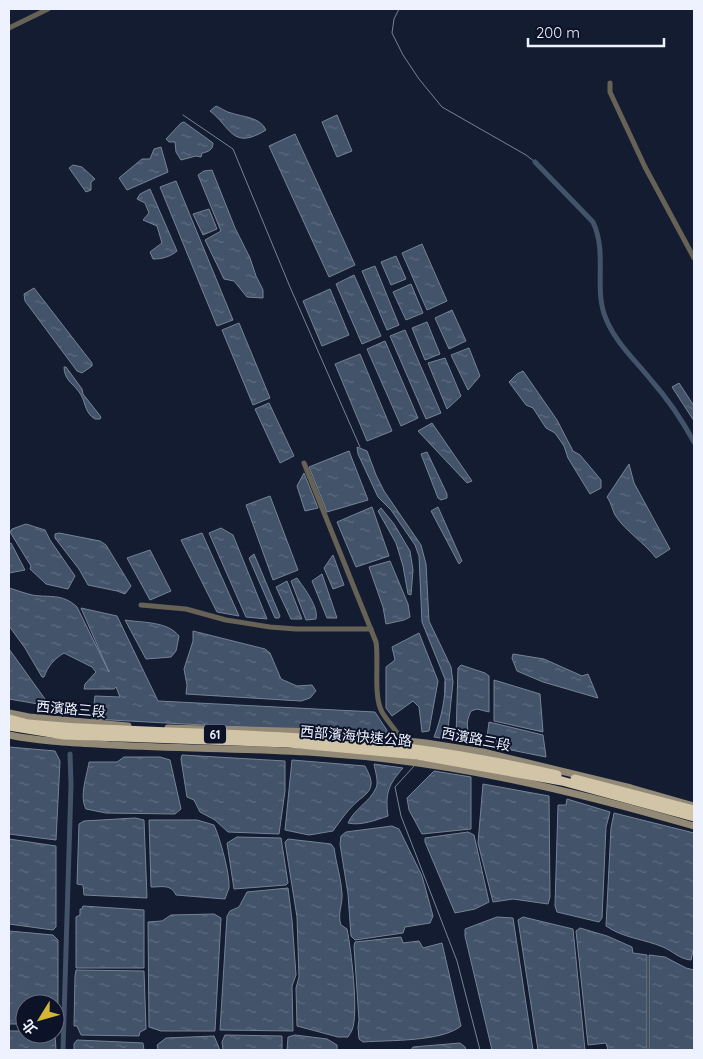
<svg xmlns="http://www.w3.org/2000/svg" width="703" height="1059" font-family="Quicksand,'Noto Sans TC',sans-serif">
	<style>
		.water { fill: url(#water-ripples); stroke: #768396 }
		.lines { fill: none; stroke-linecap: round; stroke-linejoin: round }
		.stream { stroke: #768396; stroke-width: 1 }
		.canal { stroke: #43536a; stroke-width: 5 }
		.street { stroke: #676256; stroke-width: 5 }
		.secondary { stroke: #928a77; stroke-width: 7 }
		.highway { stroke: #d2c5a7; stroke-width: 9 }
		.labels { text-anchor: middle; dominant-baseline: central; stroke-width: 4; stroke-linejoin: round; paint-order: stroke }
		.shield { fill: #0c1227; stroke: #aaafbe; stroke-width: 1 }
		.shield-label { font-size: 12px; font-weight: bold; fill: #edf2fe }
		.street-label { font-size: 14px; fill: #edf2fe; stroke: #0c1227 }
	</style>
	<defs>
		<pattern id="water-ripples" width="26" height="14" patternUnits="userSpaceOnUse" patternTransform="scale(1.25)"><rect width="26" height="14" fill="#43536a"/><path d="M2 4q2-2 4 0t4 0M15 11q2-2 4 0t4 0" fill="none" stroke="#5e6c80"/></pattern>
	</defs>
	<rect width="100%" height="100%" fill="#141c31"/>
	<g class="water">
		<path d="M216,106C221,108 226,112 231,113C243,117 260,117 266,130C232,151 231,127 210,111Z"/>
		<path d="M337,115L352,151L337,157L322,122Z"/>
		<path d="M184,122L213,143C213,150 208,152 202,153L201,157L196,156L181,160L176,152L175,142H169L166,139L181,123Z"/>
		<path d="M295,134L355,265L329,277L269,146Z"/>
		<path d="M161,147L168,172L127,190L119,178L142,159H150L154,149Z"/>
		<path d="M73,165L82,167L95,179L91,182V190L86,192L69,168Z"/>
		<path d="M212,170L235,228L250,258L256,276L263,290V298L247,297L234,281L224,279L205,240L221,231L198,175L204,171Z"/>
		<path d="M176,181L233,320L217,326L160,187Z"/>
		<path d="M150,189L177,251C170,257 162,259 153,259L150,252L162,243L157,226L143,220L149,213L145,203L137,199L140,194Z"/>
		<path d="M209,209L217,229L203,235L193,214Z"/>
		<path d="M422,244L447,301L427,310L402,253Z"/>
		<path d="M396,256L406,279L391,285L381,262Z"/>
		<path d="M375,266L399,325L387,330L362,271Z"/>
		<path d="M354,275L381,336L362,344L336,284Z"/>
		<path d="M411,284L423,313L406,320L393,292Z"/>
		<path d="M34,288L92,363V366L82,373L77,371L25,301L24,294Z"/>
		<path d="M330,289L349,335L322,346L303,301Z"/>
		<path d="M452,310L466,341L449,349L435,318Z"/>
		<path d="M427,322L440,354L425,360L412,328Z"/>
		<path d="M239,323L270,398L253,405L222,330Z"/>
		<path d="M405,330L441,413L426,419L390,336Z"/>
		<path d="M385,341L418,418L401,426L367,349Z"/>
		<path d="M469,348L480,376L468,390L451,355Z"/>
		<path d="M360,354L392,431L367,441L335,364Z"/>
		<path d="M445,358L461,396L447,409L428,363Z"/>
		<path d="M64,367H66L82,389L83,394L101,417L100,419H95C85,413 86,404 81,395C75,384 64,381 64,367Z"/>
		<path d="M523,371L557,420L573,451L580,455L601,480V488L590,494L568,458L564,446L555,433L546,428L533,408L526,405L509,382L517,374Z"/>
		<path d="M679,383L694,406V421L672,387Z"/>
		<path d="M269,403L294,456L280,463L255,409Z"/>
		<path d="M432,423L472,481L467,483L418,431Z"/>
		<path d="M357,447L367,451L376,475L384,491L421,545L426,564L429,621L451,667L453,682L447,739L434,737C441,719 446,698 445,679L422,622L419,556L415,545L391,510L378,497L358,454Z"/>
		<path d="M349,451L368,500L327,512L309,467Z"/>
		<path d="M427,452L447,494V498L441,500L438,498L421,454Z"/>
		<path d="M629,464L634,483L670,549L656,558C644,542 626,532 615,515C612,509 611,502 607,497Z"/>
		<path d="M304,473L318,508L305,511L297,486Z"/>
		<path d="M270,496L298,570L273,580L246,505Z"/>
		<path d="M372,507L389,556L356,567L337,522Z"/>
		<path d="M438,507L462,561L459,564L431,511Z"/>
		<path d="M381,508L394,524L410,551L413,570L411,595L408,594L403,566L396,543L378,511Z"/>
		<path d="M26,524L45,530L50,540L75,576L68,589L46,584L30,569L31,566L10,532L12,529Z"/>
		<path d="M221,528L233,535L267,619L246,617L209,533Z"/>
		<path d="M59,533L100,541L106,545L131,586L125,594L117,591L88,585L79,569L55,538V534Z"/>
		<path d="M202,533L239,616L217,612L181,540Z"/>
		<path d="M11,543L25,570L9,573V544Z"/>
		<path d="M150,550L171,591L150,600L127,558Z"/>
		<path d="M254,554L280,616L279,618H275L249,558Z"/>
		<path d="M333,555L344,585L333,589L324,568Z"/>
		<path d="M390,561L408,604L410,617L404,620L386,624L383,607L369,567Z"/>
		<path d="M322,574L337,618H327L312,581Z"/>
		<path d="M297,578C304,588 319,607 316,619L306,620L291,581Z"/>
		<path d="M287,581L302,619H291L276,587Z"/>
		<path d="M9,588C16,590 24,593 32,595C50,598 62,593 77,607L109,672L81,608L117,616L158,701L375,712L390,735L92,719L95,696L120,697L116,687L114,689H84L85,684L96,672L92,667L64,653C54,659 48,666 44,677H42L25,648L9,626Z"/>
		<path d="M125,620C143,623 167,621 179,636L176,651L171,657L146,659Z"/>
		<path d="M193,631L265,649L270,653L281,679L297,686L312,685L316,691L310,698L301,701L186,694L187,685L184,669L193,641Z"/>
		<path d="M419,633L438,681L429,731L422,732L419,707L413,701L392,716L386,708V667L395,660L392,647Z"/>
		<path d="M9,649L50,706L9,699Z"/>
		<path d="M513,654L544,659L582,676L588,674L598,698L543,682L517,671L512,658Z"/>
		<path d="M461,665L485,673L489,676V712L477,709L471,711C465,723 467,731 472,743L459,741L456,737L458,668Z"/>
		<path d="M494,680L540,694L543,732L494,721Z"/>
		<path d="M489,722L543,735L546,757L486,745Z"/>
		<path d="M9,747L55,751L60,761L56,840L9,834Z"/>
		<path d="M182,755L285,761V791L279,834L228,832L215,820L200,812L194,800L187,797L181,759Z"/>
		<path d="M124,757H160L170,760L181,809L175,814L106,813L86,809C79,796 87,776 89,762H117Z"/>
		<path d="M292,760L365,766C368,772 372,779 371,785C370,792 364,796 359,800C348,809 341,820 333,831L309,835L285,830Z"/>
		<path d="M374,764L403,768C388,785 385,794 388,816C376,820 361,826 348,823C354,809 370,802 376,788C379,781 375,771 374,764Z"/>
		<path d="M434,771L471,777V829L422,834L409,810L407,798Z"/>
		<path d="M483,784L549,796L550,897L548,904L513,899L493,902L478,843Z"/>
		<path d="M567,799L610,812L606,827L602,918L599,922L557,912L555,906L558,805H566Z"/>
		<path d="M614,813L694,833V946L691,960C679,959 673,951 663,947C644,939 623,938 606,926L611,828Z"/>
		<path d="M135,818L144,820L147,898L84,895L83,885L77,884L79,824L84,821Z"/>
		<path d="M149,820H197L214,825C220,838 230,874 229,888C228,891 226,896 225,899L176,895C171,884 162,887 151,887Z"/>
		<path d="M392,826L399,829L422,876L433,916L430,923L405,927L403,933L355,940L351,936L348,894L340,844L341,836L346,832Z"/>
		<path d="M468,832L474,835L489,902L475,909L455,913L425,842V838Z"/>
		<path d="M237,837L281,838L288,883L286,885L234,889L227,843Z"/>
		<path d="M9,839L56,846V927L53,930L9,924Z"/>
		<path d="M288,839L331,844L334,848C336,863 341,878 342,893C343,904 337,914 341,925L347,929C351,948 359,1014 352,1030C351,1033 349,1035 348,1037H338L297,1026L296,988L299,977L297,917L285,842Z"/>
		<path d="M288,888L292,920L296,975L292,986L293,1031L220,1030L227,916L230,911L239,907L247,892Z"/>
		<path d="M83,906L144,910V968H76V917L80,915V909H82Z"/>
		<path d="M214,914L221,918L215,1031H161L149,1027L148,922L162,921L171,915Z"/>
		<path d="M497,917L513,918L533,1050H492L465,936V929Z"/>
		<path d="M523,917L573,929L585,1050H538L518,920Z"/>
		<path d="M580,928L607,936L632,947L633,953L647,955V1050H608L606,1043L588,1045L576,931Z"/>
		<path d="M9,931L53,935L58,940V1024H55V1004H25V1024H9Z"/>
		<path d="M401,937L403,943L419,941L423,948L442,943L461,1026C441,1042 390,1040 363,1042L359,1039L358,1027L359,1020L354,946L355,942Z"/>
		<path d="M649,955L665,957L686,968L694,970V1050H649Z"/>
		<path d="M76,970L144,971L146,1029L140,1032L139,1036L81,1035L77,1026H74L75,976Z"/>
		<path d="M9,1031H25V1034H55L56,1050H9Z"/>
		<path d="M225,1035L282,1036V1050H223L222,1042Z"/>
		<path d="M295,1035L327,1039L337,1045V1050H287L288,1037Z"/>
		<path d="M214,1036L220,1050H158L157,1045L166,1038Z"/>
		<path d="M77,1040L143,1043L144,1050H74V1044Z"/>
		<path d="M460,1043L465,1047L466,1050H411L413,1047Z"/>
	</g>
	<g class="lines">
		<g class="stream">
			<path d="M399,9L394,19L392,33L403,55L419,79L442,107L526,155L535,162"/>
			<path d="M183,115L233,149L290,287L360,447"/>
			<path d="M445,693V682"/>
			<path d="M415,765L395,787L401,816L457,961L480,1050"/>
		</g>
		<g class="canal">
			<path d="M535,162L593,222C608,254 593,288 606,319C616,343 635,360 651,380C668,399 682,420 694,442"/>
			<path d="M63,1050L71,785L70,754"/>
		</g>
		<g class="street">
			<path d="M9,28L48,9"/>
			<path d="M610,83V92L645,167L694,258"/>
			<path d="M304,463L376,642C379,661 373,696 382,712C387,721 396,730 402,740"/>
			<path d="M141,605L186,609L226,620L270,627L296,629H371"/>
		</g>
		<g class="secondary">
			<path d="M9,713L29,717L128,726"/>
			<path d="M168,728L321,732L426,743L483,752L631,788L694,806"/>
			<path d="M9,735C43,742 78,743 114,745C183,749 252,748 321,753C449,761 571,790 694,826"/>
		</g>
		<g class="highway">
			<path d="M9,719L28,724L64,727C143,732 223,733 302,738C388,743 474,756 557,775"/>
			<path d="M9,726L64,735L289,743L417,755L562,781L694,817"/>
			<path d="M575,779L694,810"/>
		</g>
	</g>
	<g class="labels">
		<rect class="shield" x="204" y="724.5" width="22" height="19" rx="4"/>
		<g class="shield-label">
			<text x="215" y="734">61</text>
		</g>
		<g class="street-label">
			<text transform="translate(71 709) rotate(5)">西濱路三段</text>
			<text transform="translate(356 736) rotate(5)">西部濱海快速公路</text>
			<text transform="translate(476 739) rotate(11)">西濱路三段</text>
		</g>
	</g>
	<rect width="703" height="1059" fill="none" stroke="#edf2fe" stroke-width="20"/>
	<g transform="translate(40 1019) rotate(233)"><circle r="24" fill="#0c1227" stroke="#666c7d"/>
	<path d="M0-4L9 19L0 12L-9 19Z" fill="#d2b736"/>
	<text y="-8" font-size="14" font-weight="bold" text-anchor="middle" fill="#edf2fe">北</text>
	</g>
	<path d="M528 38v8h136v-8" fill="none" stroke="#edf2fe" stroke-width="2.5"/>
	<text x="536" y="38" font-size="15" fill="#edf2fe" stroke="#0c1227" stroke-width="4" paint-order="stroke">200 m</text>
</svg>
